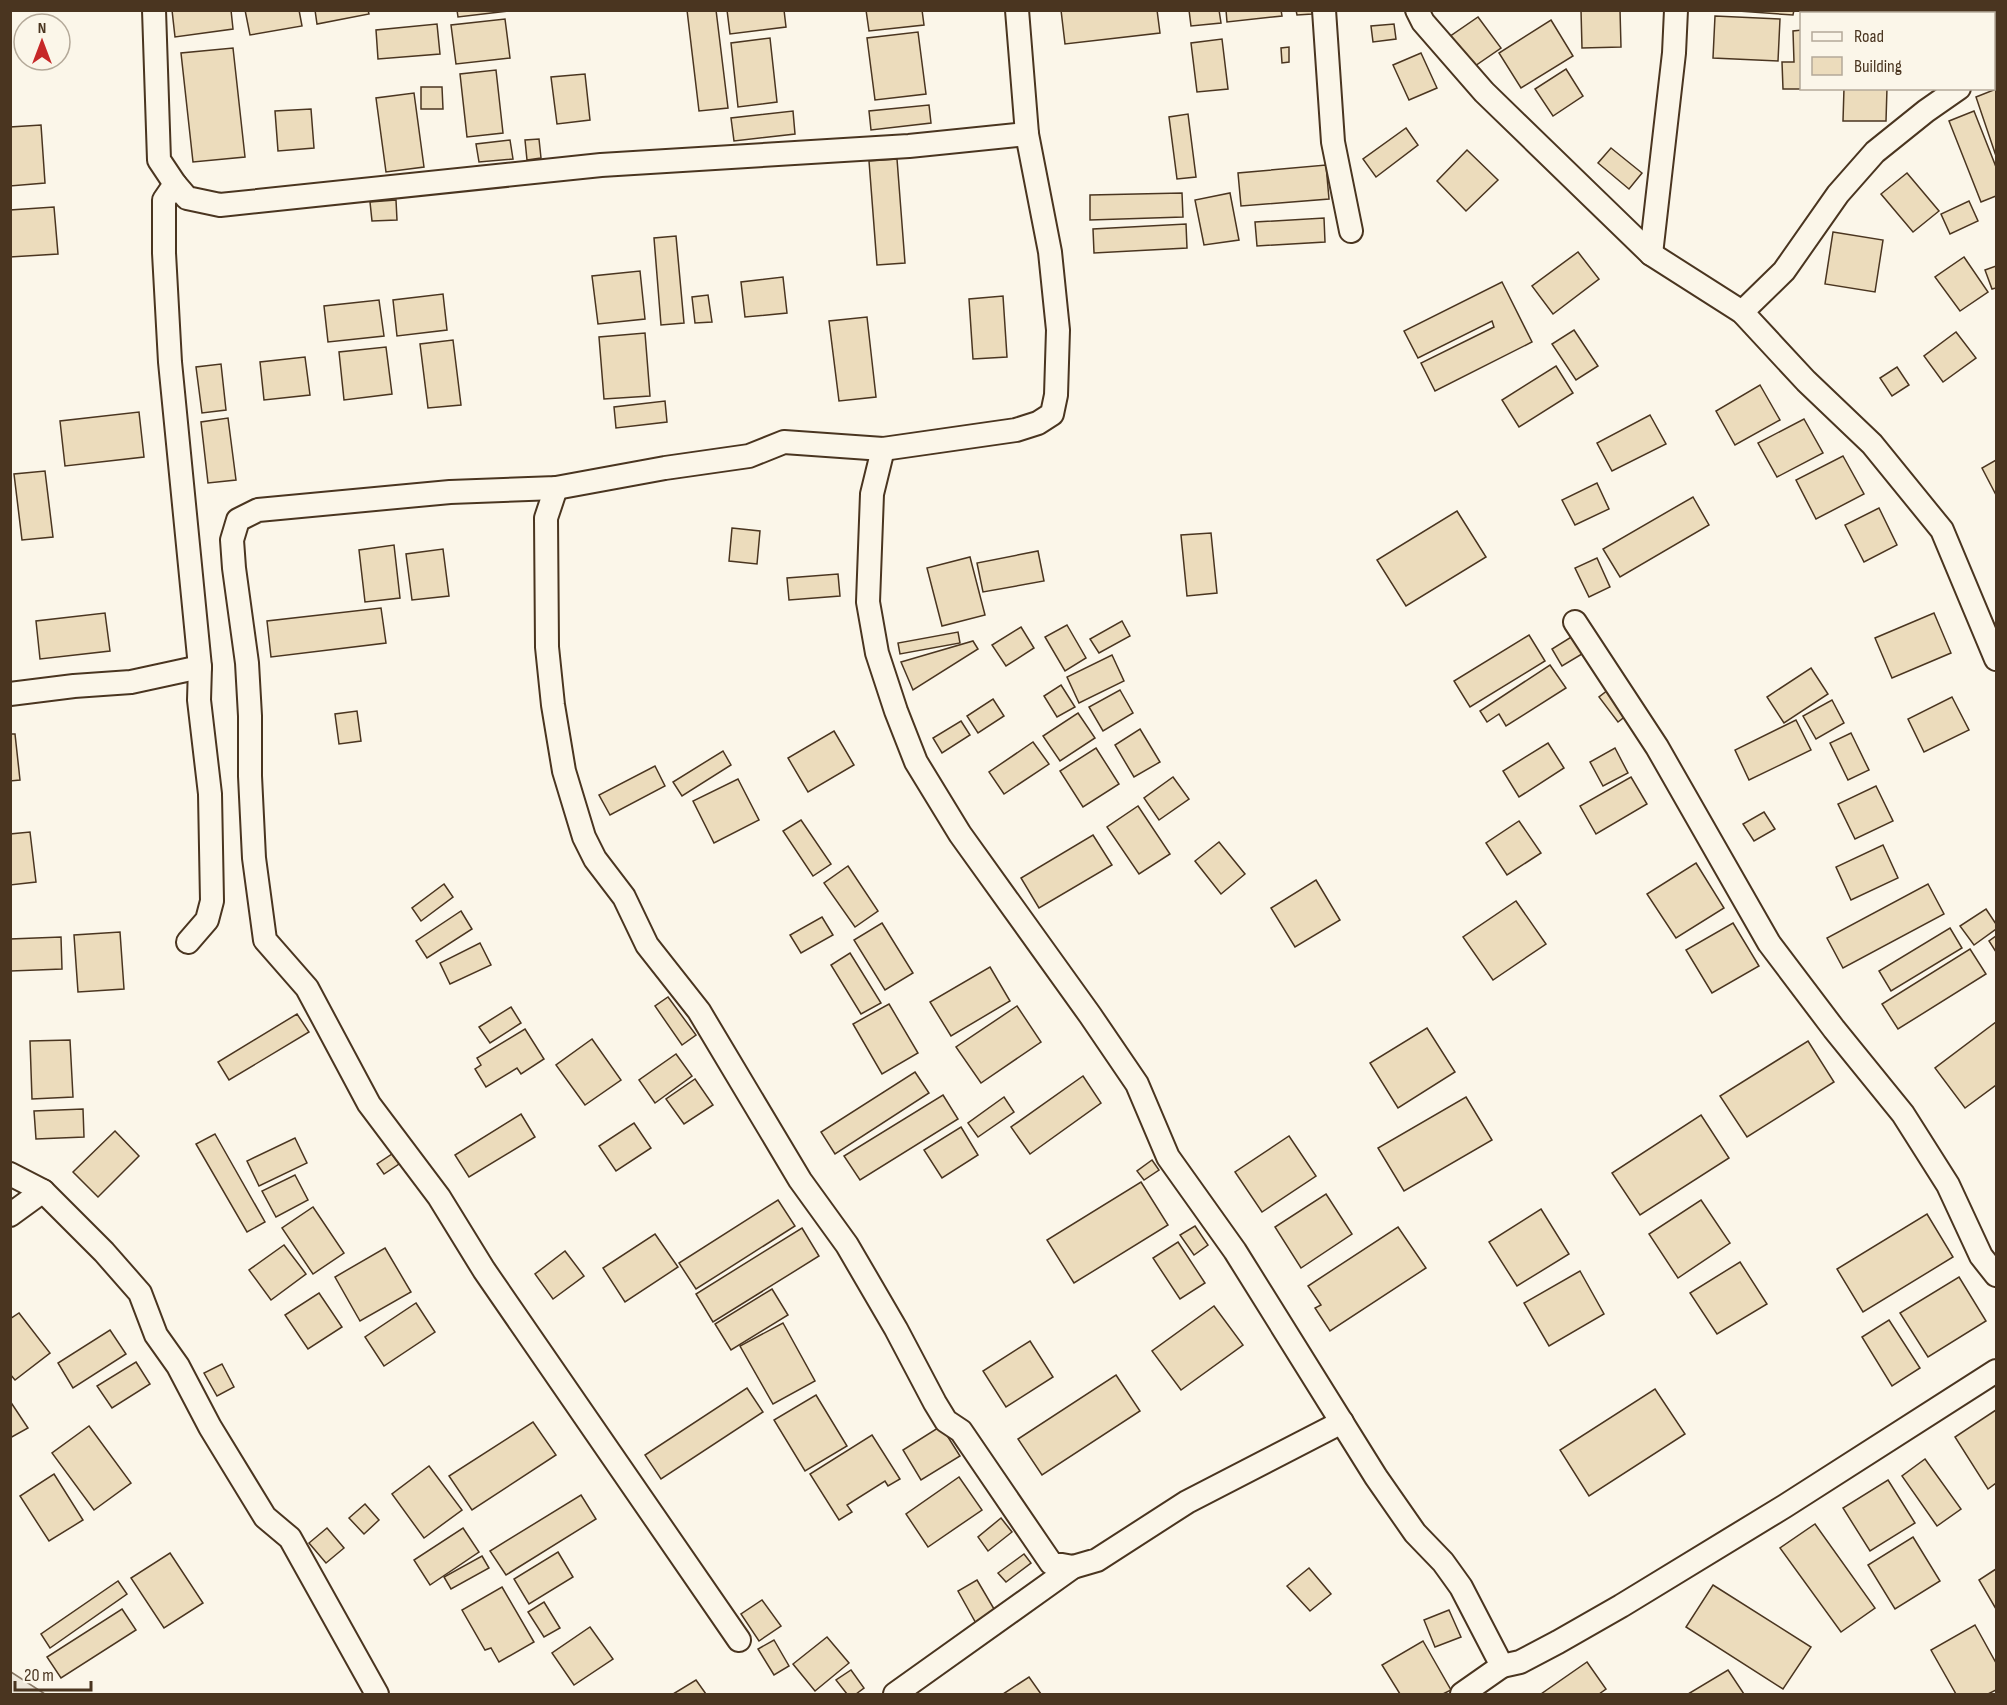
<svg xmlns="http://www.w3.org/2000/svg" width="2007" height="1705" font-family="'Sofia Sans Condensed',sans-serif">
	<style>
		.green { fill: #ede6d9; stroke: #887966; stroke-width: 1.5 }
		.building { fill: #ecdcbc; stroke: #4a3520; stroke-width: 1.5 }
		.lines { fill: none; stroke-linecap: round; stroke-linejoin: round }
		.street-casing { stroke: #4a3520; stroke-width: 26 }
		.street { stroke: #fbf6e9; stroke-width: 22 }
	</style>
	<rect width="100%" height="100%" fill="#fbf6e9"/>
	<path class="green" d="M11,1672L45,1694H11Z"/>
	<g class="building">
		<path d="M172,10H231L233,29L175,37Z"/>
		<path d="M245,10H299L302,26L250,35Z"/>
		<path d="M315,10H368L369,14L317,24Z"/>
		<path d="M457,10H508V11L458,17Z"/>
		<path d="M687,10H716L728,108L699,111Z"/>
		<path d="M727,10H784L786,27L730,34Z"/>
		<path d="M866,10H922L924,25L869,31Z"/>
		<path d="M1061,10H1157L1160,33L1065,44Z"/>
		<path d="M1189,10H1219L1221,23L1191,26Z"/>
		<path d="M1226,10H1281L1282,16L1227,22Z"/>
		<path d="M1296,10H1312V14L1297,15Z"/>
		<path d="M1581,10H1620L1621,47L1582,48Z"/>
		<path d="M1724,10H1794L1793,15Z"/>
		<path d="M1843,10H1873L1872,14H1843Z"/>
		<path d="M1715,16L1780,19L1778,61L1713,58Z"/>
		<path d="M1478,17L1501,48L1472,68L1449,37Z"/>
		<path d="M505,19L510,58L456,64L451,25Z"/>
		<path d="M1551,20L1573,56L1521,88L1499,53Z"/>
		<path d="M437,24L440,54L378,59L376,30Z"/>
		<path d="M1394,24L1396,39L1373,42L1371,26Z"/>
		<path d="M1802,30V88L1829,89H1783L1782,62H1794L1793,31Z"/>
		<path d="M918,32L926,94L875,100L867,38Z"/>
		<path d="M770,38L777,102L738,107L731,43Z"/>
		<path d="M1222,39L1228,89L1197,92L1191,43Z"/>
		<path d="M1289,47V62L1282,63L1281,48Z"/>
		<path d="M233,48L245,157L193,162L181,53Z"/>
		<path d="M1421,53L1437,88L1409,100L1393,65Z"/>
		<path d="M1566,69L1583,96L1553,116L1535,89Z"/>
		<path d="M496,70L503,133L467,137L460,74Z"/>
		<path d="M585,74L590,120L557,124L551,77Z"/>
		<path d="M421,87H442L443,109H421Z"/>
		<path d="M1844,88H1887L1886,121H1843Z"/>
		<path d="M1996,89V156L1976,97Z"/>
		<path d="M414,93L424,167L386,172L376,98Z"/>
		<path d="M929,105L931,123L871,130L869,111Z"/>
		<path d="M311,109L314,148L278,151L275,111Z"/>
		<path d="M793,111L795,134L734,141L731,118Z"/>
		<path d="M1974,111L1996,167V196L1981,202L1949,121Z"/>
		<path d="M1188,114L1196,177L1177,179L1169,117Z"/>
		<path d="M41,125L45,183L10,186V127Z"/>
		<path d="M1406,128L1418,145L1376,177L1363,159Z"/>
		<path d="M539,139L541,158L527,160L525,140Z"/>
		<path d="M510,140L513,159L479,162L476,144Z"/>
		<path d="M1611,148L1642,173L1629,189L1598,163Z"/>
		<path d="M1467,150L1498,180L1466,211L1437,181Z"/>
		<path d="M897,159L905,263L877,265L869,161Z"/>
		<path d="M1326,165L1329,199L1241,206L1238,173Z"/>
		<path d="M1907,173L1939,211L1913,232L1881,194Z"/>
		<path d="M1182,193L1183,217L1090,220V195Z"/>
		<path d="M1230,193L1239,240L1204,245L1195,200Z"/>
		<path d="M396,200L397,220L372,221L370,202Z"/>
		<path d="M1969,201L1978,221L1950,234L1941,214Z"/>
		<path d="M54,207L58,254L10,257V210Z"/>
		<path d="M1324,218L1325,242L1257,246L1255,222Z"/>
		<path d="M1186,224L1187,248L1094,253L1093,229Z"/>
		<path d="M1833,232L1883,240L1875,292L1825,284Z"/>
		<path d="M676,236L684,323L661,325L654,238Z"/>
		<path d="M1578,252L1599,279L1553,314L1532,286Z"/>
		<path d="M1964,257L1988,292L1960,311L1935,277Z"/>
		<path d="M1996,266V288L1992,289L1985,270Z"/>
		<path d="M640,271L645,319L598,324L592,276Z"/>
		<path d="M783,277L787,313L745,317L741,282Z"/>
		<path d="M1502,282L1532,342L1435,391L1421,363L1494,327L1492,321L1418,358L1404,331Z"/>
		<path d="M443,294L447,330L397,336L393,300Z"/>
		<path d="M708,295L712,322L695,323L692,297Z"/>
		<path d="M1003,296L1007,357L973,359L969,299Z"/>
		<path d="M379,300L384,336L328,342L324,306Z"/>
		<path d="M867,317L876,397L839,401L829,321Z"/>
		<path d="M1574,330L1598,366L1576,380L1552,344Z"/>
		<path d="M1956,332L1976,358L1943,382L1924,356Z"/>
		<path d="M645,333L650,396L604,399L599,337Z"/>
		<path d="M453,340L461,405L428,408L420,344Z"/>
		<path d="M386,347L392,394L344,400L339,352Z"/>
		<path d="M305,357L310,395L264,400L260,362Z"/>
		<path d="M221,364L226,410L202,413L196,367Z"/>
		<path d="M1556,366L1573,393L1519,427L1502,400Z"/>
		<path d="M1897,367L1909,385L1892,396L1880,378Z"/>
		<path d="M1760,385L1780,420L1735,445L1716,411Z"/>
		<path d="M665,401L667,422L616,428L614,407Z"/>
		<path d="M139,412L144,457L65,466L60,421Z"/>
		<path d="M1650,415L1666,444L1612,471L1597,443Z"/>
		<path d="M228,418L236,480L208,483L201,422Z"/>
		<path d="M1804,419L1823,453L1777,477L1758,443Z"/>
		<path d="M1843,456L1864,494L1816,519L1796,480Z"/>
		<path d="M1996,460V495L1982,468Z"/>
		<path d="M45,471L53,537L22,540L14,474Z"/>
		<path d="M1597,483L1609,509L1575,525L1562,500Z"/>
		<path d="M1693,497L1709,525L1620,577L1603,549Z"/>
		<path d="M1879,508L1897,545L1864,562L1845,525Z"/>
		<path d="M1457,511L1486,557L1406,606L1377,560Z"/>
		<path d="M732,528L760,531L757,564L729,561Z"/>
		<path d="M1211,533L1217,593L1187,596L1181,535Z"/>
		<path d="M394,545L400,598L365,602L359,550Z"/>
		<path d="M443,549L449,596L412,600L406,554Z"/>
		<path d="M1038,551L1044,581L983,592L977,563Z"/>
		<path d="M970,557L985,615L942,626L927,568Z"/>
		<path d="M1597,558L1610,587L1589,597L1575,568Z"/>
		<path d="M838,574L840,596L789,600L787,578Z"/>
		<path d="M381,608L386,643L271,657L267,621Z"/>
		<path d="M105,613L110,651L40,659L36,621Z"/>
		<path d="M1934,613L1951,653L1892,678L1875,638Z"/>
		<path d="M1122,621L1130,636L1099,653L1090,639Z"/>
		<path d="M1067,625L1086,658L1065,671L1045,637Z"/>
		<path d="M1021,627L1034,648L1006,666L992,645Z"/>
		<path d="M958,632L960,643L900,654L898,643Z"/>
		<path d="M1576,634L1587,651L1562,666L1552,649Z"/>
		<path d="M1529,635L1545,661L1470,707L1454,681Z"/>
		<path d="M973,641L978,649L913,690L901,662Z"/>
		<path d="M1112,655L1124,681L1079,703L1067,677Z"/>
		<path d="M1550,665L1566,688L1506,726L1499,714L1487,722L1480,711Z"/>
		<path d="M1811,668L1828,694L1784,723L1767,697Z"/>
		<path d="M1061,685L1075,707L1057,717L1044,696Z"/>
		<path d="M1120,690L1133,713L1103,731L1089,707Z"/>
		<path d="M1608,690L1627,715L1618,722L1599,697Z"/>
		<path d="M1952,697L1969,730L1924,752L1908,719Z"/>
		<path d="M993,699L1004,716L978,733L967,716Z"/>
		<path d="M1832,700L1844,723L1816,739L1803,716Z"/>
		<path d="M357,711L361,741L339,744L335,714Z"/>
		<path d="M1078,713L1095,738L1060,761L1043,736Z"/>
		<path d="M1796,720L1811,750L1749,780L1735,750Z"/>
		<path d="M961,721L970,735L942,753L933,738Z"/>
		<path d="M1140,729L1160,762L1134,777L1115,745Z"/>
		<path d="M834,731L854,765L808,792L788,758Z"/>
		<path d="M1851,733L1869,770L1848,780L1830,743Z"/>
		<path d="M10,734H15L20,780L10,781Z"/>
		<path d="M1033,742L1049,764L1004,794L989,772Z"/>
		<path d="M1548,743L1564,768L1519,797L1503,771Z"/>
		<path d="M1096,748L1119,784L1083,807L1060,771Z"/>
		<path d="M1615,748L1628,773L1603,786L1590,762Z"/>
		<path d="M723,751L731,765L682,796L673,782Z"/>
		<path d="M655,766L665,786L610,815L599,795Z"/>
		<path d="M1173,777L1189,799L1159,820L1144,798Z"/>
		<path d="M1631,777L1647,804L1596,834L1580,806Z"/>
		<path d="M738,779L759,820L714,843L693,801Z"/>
		<path d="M1876,786L1893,821L1855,839L1838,804Z"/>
		<path d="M1138,806L1170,854L1139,874L1107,827Z"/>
		<path d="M1764,812L1775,829L1754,841L1743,824Z"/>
		<path d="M801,820L831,864L813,876L783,831Z"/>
		<path d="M1519,821L1541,853L1507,875L1486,843Z"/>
		<path d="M30,832L36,882L10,885V834Z"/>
		<path d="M1093,835L1112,865L1039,908L1021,878Z"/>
		<path d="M1219,842L1245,874L1221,894L1195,861Z"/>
		<path d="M1883,845L1898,878L1851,900L1836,867Z"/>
		<path d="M1696,863L1724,908L1676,938L1647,894Z"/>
		<path d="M848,866L878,911L855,927L824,883Z"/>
		<path d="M1316,880L1340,920L1295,947L1271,908Z"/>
		<path d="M444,884L453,897L421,921L412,908Z"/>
		<path d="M1928,884L1944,914L1843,968L1827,938Z"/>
		<path d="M1516,901L1546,944L1493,980L1463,937Z"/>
		<path d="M1986,909L1996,924V929L1974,945L1960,926Z"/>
		<path d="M461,911L472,929L427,958L416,941Z"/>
		<path d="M822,917L833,935L801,953L790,935Z"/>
		<path d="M882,923L913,973L885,990L854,940Z"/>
		<path d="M1733,923L1759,966L1712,993L1686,950Z"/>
		<path d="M1950,928L1962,948L1891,991L1879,971Z"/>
		<path d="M120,932L124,989L78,992L74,935Z"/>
		<path d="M1996,936V952L1989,941Z"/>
		<path d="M61,937L62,969L11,971L10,939Z"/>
		<path d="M480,943L491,965L450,984L440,963Z"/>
		<path d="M1970,949L1986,974L1898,1029L1882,1004Z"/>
		<path d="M850,953L881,1003L861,1014L831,965Z"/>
		<path d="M990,967L1010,1001L951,1036L930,1002Z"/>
		<path d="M668,997L696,1035L682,1045L655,1006Z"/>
		<path d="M889,1004L918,1053L882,1074L853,1024Z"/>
		<path d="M1017,1006L1041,1042L981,1083L956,1047Z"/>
		<path d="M511,1007L521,1023L490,1043L479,1027Z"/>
		<path d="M297,1014L309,1032L229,1080L218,1062Z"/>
		<path d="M1996,1022V1085L1965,1108L1935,1068Z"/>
		<path d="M1427,1028L1455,1072L1398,1108L1370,1063Z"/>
		<path d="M525,1029L544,1059L521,1074L517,1068L486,1087L475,1069L481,1065L477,1058Z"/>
		<path d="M592,1039L621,1080L585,1105L556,1065Z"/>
		<path d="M70,1040L73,1097L32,1099L30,1041Z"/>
		<path d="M1808,1041L1834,1082L1747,1137L1720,1096Z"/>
		<path d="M676,1054L692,1076L655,1103L639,1080Z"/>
		<path d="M915,1072L929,1093L835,1154L821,1132Z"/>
		<path d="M1083,1076L1101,1103L1030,1154L1011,1127Z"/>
		<path d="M695,1079L713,1105L684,1124L666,1099Z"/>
		<path d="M943,1095L958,1119L860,1180L844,1156Z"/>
		<path d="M1004,1097L1014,1112L978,1137L968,1123Z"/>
		<path d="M1466,1097L1492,1140L1404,1191L1378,1148Z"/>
		<path d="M83,1109L84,1137L36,1139L34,1111Z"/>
		<path d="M521,1114L535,1137L469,1177L455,1155Z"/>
		<path d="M1701,1115L1729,1158L1640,1215L1612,1173Z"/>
		<path d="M634,1123L651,1148L616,1171L599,1146Z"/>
		<path d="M961,1127L978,1155L942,1178L924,1150Z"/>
		<path d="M115,1131L139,1156L98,1197L73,1172Z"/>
		<path d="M215,1134L265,1222L247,1232L196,1144Z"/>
		<path d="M1289,1136L1316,1176L1262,1212L1235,1172Z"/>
		<path d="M295,1138L307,1163L259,1186L247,1161Z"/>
		<path d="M392,1154L399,1164L384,1174L377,1164Z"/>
		<path d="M1152,1160L1159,1170L1144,1180L1137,1171Z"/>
		<path d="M295,1175L308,1200L276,1217L262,1191Z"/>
		<path d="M1141,1182L1168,1225L1074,1283L1047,1240Z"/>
		<path d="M1326,1194L1352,1234L1301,1268L1275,1227Z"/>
		<path d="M778,1200L795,1226L696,1289L679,1263Z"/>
		<path d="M1701,1200L1730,1243L1678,1278L1649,1234Z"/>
		<path d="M313,1207L344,1253L313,1274L282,1228Z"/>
		<path d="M1541,1209L1569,1254L1517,1286L1489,1242Z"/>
		<path d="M1927,1214L1953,1257L1863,1312L1837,1269Z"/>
		<path d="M1195,1226L1208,1245L1194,1255L1180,1235Z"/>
		<path d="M1398,1227L1426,1268L1330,1331L1315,1308L1321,1305L1308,1286Z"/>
		<path d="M802,1228L819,1256L713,1322L696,1294Z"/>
		<path d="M655,1234L678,1267L625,1302L603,1268Z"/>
		<path d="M1178,1242L1205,1283L1180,1299L1153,1258Z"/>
		<path d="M284,1245L306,1274L271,1300L249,1270Z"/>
		<path d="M385,1248L411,1292L360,1321L335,1277Z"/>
		<path d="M565,1251L584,1276L553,1299L535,1274Z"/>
		<path d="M1740,1262L1767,1304L1717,1334L1690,1293Z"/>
		<path d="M1580,1271L1604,1314L1549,1346L1524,1303Z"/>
		<path d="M1959,1277L1986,1321L1928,1357L1900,1313Z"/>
		<path d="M772,1289L788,1315L731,1350L715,1324Z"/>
		<path d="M319,1293L342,1327L308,1349L285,1315Z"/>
		<path d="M416,1303L435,1332L384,1366L365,1337Z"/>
		<path d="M1214,1306L1243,1345L1181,1390L1152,1351Z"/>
		<path d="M19,1313L50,1353L15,1380L10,1374V1319Z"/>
		<path d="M1889,1320L1920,1368L1892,1386L1862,1337Z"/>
		<path d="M783,1323L815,1381L773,1404L740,1346Z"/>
		<path d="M110,1330L126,1354L73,1388L58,1363Z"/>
		<path d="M1030,1341L1053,1377L1006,1407L983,1371Z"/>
		<path d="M136,1362L150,1384L112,1408L97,1386Z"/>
		<path d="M222,1364L234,1387L217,1396L204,1373Z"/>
		<path d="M1116,1375L1140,1411L1042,1475L1018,1439Z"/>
		<path d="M747,1388L763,1412L661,1479L645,1455Z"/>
		<path d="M1655,1389L1685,1434L1589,1496L1560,1450Z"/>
		<path d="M816,1395L847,1446L805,1471L774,1420Z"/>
		<path d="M10,1401L28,1428L10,1438Z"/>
		<path d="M1996,1410V1483L1988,1489L1955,1437Z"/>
		<path d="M533,1422L556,1455L472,1510L449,1476Z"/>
		<path d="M89,1426L131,1483L94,1510L52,1453Z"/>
		<path d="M941,1426L960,1456L921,1480L903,1450Z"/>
		<path d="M872,1435L900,1479L888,1486L885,1481L847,1505L852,1512L839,1520L810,1474Z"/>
		<path d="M1925,1459L1961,1509L1937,1526L1902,1476Z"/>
		<path d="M429,1466L462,1510L424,1538L392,1494Z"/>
		<path d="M54,1474L83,1520L49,1541L20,1496Z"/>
		<path d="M959,1477L982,1510L928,1547L906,1514Z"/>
		<path d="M1888,1480L1915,1523L1870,1551L1843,1508Z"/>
		<path d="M581,1495L596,1519L506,1575L490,1551Z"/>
		<path d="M365,1504L379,1520L364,1534L349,1518Z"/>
		<path d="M1001,1518L1012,1532L988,1551L978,1537Z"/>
		<path d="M1815,1524L1875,1608L1841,1632L1780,1548Z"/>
		<path d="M327,1528L344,1548L326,1563L309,1543Z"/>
		<path d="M463,1528L479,1552L430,1585L414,1560Z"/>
		<path d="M1913,1537L1940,1581L1895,1609L1868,1565Z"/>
		<path d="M558,1552L573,1577L529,1604L514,1579Z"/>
		<path d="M170,1553L203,1603L164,1628L131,1578Z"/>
		<path d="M1024,1554L1031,1563L1006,1582L998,1573Z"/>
		<path d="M482,1556L489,1568L451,1589L444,1577Z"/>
		<path d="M1309,1568L1331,1594L1310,1611L1287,1586Z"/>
		<path d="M1996,1569V1609L1979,1580Z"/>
		<path d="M977,1580L997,1614L977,1625L958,1591Z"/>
		<path d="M118,1581L127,1594L50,1648L41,1634Z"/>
		<path d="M1713,1585L1811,1647L1783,1689L1686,1627Z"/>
		<path d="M502,1587L534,1642L499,1662L491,1648L485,1650L462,1610Z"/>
		<path d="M762,1600L781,1626L759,1641L741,1614Z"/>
		<path d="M544,1602L560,1628L544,1637L528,1612Z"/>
		<path d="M122,1609L136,1630L61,1678L47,1657Z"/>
		<path d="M1449,1610L1461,1637L1435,1647L1424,1620Z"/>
		<path d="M1975,1625L1996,1663V1690L1988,1694H1956L1931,1650Z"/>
		<path d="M590,1627L613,1659L574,1685L552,1653Z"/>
		<path d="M827,1637L849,1663L815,1691L793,1664Z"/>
		<path d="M774,1640L789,1666L774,1675L758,1649Z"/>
		<path d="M1423,1641L1451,1690L1443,1694H1400L1382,1665Z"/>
		<path d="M1587,1662L1606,1689L1599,1694H1541Z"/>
		<path d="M851,1670L864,1688L856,1694H847L836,1680Z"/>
		<path d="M1728,1670L1744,1694H1688Z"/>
		<path d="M1029,1677L1041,1694H1003Z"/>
		<path d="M696,1680L706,1694H673Z"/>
	</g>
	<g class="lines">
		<g class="street-casing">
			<g id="street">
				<path d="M154,10L159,160L175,184L187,198L220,205L601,165L909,146L1027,134"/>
				<path d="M1324,10L1333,142L1351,231"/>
				<path d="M1417,10L1423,22L1484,92L1651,254L1742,312L1806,381L1872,444L1942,530L1996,659"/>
				<path d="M1991,10L1992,14"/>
				<path d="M1994,65L1996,63"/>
				<path d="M175,184L164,200V253L170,362L200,667L199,700L210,794L212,901L207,920L188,942"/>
				<path d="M1651,254L1674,53L1676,10"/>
				<path d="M1742,312L1784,271L1838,194L1875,152L1926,111L1959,88"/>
				<path d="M883,449L872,494L868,602L877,653L896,711L916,762L960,834L1090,1015L1137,1084L1168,1157L1235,1251L1376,1477L1415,1533L1443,1562L1461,1587L1502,1666L1520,1662L1558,1642L1621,1606L1785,1506L1996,1371"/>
				<path d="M556,488L546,518L547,647L553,705L564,771L584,837L595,859L624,897L647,945L699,1011L800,1180L847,1245L896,1329L935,1403L946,1421L961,1431L1051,1563L1073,1567L1097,1560L1187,1502L1342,1422"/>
				<path d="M1575,622L1657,747L1769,943L1834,1029L1903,1114L1948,1185L1981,1256L1996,1275"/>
				<path d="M10,694L74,686L131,682L200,667"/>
				<path d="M10,1174L43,1191L104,1252L140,1293L156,1335L178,1366L210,1427L265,1517L290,1538L377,1694"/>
				<path d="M10,1215L43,1191"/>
				<path d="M739,1640L484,1270L439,1197L369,1104L307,988L265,940L254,858L250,776V716L247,663L234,568L232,540L238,520L258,510L450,492L556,488L665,468L749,456L784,442L883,449L1016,430L1038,423L1052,414L1056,395L1058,330L1050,252L1027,134L1017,10"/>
				<path d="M895,1694L1073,1567"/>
				<path d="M1462,1694L1502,1666"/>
			</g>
		</g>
		<use href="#street" class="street"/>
	</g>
	<rect width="2007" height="1705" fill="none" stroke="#4a3520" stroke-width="24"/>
	<rect x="1800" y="12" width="195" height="78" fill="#fbf6e9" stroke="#b4a999" stroke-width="1.5"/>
	<rect x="1812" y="32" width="30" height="9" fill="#fbf6e9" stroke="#b4a999" stroke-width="1.5"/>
	<text x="1854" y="42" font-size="18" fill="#4a3520">Road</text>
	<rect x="1812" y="57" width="30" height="18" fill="#ecdcbc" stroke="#b4a999" stroke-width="1.5"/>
	<text x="1854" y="72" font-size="18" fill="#4a3520">Building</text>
	<g transform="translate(42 42)"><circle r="28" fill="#fbf6e9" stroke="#b4a999" stroke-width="1.5"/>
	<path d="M0-4.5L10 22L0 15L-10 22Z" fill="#c62828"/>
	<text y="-9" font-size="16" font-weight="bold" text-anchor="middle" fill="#4a3520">N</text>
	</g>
	<path d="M15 1681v9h76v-9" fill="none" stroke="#4a3520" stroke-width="3"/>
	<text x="24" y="1681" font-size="18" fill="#4a3520" stroke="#fbf6e9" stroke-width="4.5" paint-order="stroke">20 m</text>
</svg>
